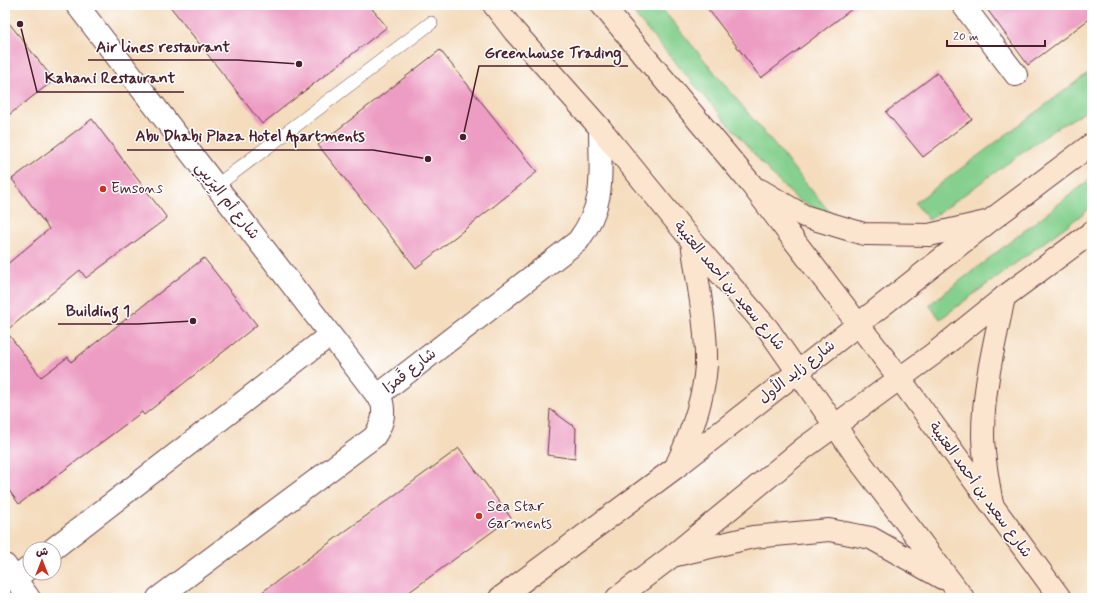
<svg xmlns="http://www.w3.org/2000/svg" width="1097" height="603" font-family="Mynerve,'Playpen Sans Arabic',sans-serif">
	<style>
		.green { fill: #85d08e; stroke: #68785c }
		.building { fill: #ed9dc3 }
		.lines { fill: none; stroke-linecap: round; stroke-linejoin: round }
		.service-casing { stroke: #643b41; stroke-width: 14 }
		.minor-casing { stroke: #643b41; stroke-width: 24 }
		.secondary-casing { stroke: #643b41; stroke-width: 24 }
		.service { stroke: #fff; stroke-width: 13 }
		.minor { stroke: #fff; stroke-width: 22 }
		.secondary { stroke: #fce5cf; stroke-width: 22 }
		.poi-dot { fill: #c8321e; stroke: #fff; stroke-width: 1.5 }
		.labels { text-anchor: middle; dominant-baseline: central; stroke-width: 3; stroke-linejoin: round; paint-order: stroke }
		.poi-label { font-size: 15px; fill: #4a1f2b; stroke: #fff; text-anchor: start }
		.street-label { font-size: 15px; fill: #4a1f2b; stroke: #fff }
		.leader { fill: none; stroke: #4a1f2b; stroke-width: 1.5 }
		.callout-dot { fill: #4a1f2b; stroke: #fff; stroke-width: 1.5 }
		.callout-label { font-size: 16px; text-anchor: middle; font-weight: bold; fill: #4a1f2b; stroke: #fff; stroke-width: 3; stroke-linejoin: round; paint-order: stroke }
	</style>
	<rect width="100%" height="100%" fill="#fff"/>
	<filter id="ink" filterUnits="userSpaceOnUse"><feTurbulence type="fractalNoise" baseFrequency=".025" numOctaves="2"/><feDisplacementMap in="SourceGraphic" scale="8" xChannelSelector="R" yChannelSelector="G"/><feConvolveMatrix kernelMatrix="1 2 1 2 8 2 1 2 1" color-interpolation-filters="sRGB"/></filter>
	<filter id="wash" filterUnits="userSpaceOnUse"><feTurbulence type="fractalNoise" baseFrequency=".012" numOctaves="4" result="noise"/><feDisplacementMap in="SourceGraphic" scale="16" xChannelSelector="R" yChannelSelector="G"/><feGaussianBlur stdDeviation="0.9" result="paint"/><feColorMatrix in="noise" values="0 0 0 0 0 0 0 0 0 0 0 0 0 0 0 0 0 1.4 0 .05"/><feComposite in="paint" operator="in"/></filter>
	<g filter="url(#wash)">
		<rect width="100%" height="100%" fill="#f4dcbd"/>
		<g class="green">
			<path d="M632,5H659L832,215L799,201L775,178L637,18Z"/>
			<path d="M1092,70V108L1055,129L929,220L915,203Z"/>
			<path d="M1092,178V207L940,319L929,305Z"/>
		</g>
		<g id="blocks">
			<g class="building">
				<path d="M169,5H369L387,27L262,124Z"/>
				<path d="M705,5H857L761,78Z"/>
				<path d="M984,5H1092V17L1028,65Z"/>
				<path d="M5,18L54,80L5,118Z"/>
				<path d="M440,50L537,172L416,268L318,145Z"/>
				<path d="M937,73L972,119L923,157L886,112Z"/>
				<path d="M92,119L167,218L86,278L80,270L6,331L41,377L68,357L71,362L204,258L257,325L144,415L142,412L19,504L5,485V266L49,229L12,179Z"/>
				<path d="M550,409L576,428L575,459L547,455Z"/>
				<path d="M459,448L511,518L401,598H254Z"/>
			</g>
		</g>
	</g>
	<g filter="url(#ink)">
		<use href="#blocks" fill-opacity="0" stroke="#643b41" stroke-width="1"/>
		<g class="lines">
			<g class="service-casing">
				<path id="service" d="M216,186L431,23"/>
			</g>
			<g class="minor-casing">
				<g id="minor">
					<path d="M77,5L382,402C385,416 382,425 374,437L158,598"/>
					<path d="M963,5L1016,75"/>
					<path d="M377,396L578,241C607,202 600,174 600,128"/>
					<path d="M53,549L330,335"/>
					<path d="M5,565L29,598"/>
					<path d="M16,578L30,567"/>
				</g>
			</g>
			<g class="secondary-casing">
				<g id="secondary">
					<path d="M494,5L514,31L600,128L692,241L768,329L861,463L963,598"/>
					<path d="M602,5L751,184L900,379L1060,598"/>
					<path d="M760,190L804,216L864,234L929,235L986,222"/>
					<path d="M677,464C691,434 704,399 706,365C707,324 697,282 692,241"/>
					<path d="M992,504C988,481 983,457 983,434C983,387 995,342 1004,297"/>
					<path d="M676,555L753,537L829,530L871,538L942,578"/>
					<path d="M500,598L675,468L991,220L1092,144"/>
					<path d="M617,598L671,557L804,448L936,352L1004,297L1092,232"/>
				</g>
			</g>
			<use href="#service" class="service"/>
			<use href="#minor" class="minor"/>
			<use href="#secondary" class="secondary"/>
		</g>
	</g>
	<g class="poi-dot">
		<circle cx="103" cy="189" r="4"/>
		<circle cx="479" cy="516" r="4"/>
	</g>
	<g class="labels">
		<g class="poi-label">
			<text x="111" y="189">Emsons</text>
			<text x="487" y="507">Sea Star<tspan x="487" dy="17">Garments</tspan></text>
		</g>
		<g class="street-label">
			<text transform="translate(227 201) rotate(52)">شارع أم اليِرَيبِي</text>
			<text transform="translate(729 286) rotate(50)">شارع سعيد بن أحمد العتيبة</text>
			<text transform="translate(410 371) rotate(-38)">شارع قَمرَا</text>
			<text transform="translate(797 372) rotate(-38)">شارع زايد الأول</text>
			<text transform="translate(980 490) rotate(54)">شارع سعيد بن أحمد العتيبة</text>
		</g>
	</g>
	<path class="leader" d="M299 64L238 60H88M463 137L479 66H628M20 24L37 92H184M428 159L373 150H127M193 321L138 324H58"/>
	<g class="callout-dot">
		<circle cx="299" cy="64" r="4"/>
		<circle cx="463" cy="137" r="4"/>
		<circle cx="20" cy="24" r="4"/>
		<circle cx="428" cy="159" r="4"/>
		<circle cx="193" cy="321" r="4"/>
	</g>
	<g class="callout-label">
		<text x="163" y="52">Air lines restaurant</text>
		<text x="553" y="58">Greenhouse Trading</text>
		<text x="110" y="83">Kahani Restaurant</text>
		<text x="250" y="141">Abu Dhabi Plaza Hotel Apartments</text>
		<text x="98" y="316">Building 1</text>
	</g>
	<rect width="1097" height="603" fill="none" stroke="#fff" stroke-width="20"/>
	<g transform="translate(42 561)"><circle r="19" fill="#ffffff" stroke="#b7a5aa"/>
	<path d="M0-3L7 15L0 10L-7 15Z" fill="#c8321e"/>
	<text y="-6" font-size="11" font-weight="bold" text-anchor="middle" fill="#4a1f2b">ش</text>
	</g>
	<path d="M947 40v6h98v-6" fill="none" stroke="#4a1f2b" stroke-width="2"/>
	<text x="953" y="40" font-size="12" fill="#4a1f2b" stroke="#ffffff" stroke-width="3" paint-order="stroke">20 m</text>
</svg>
